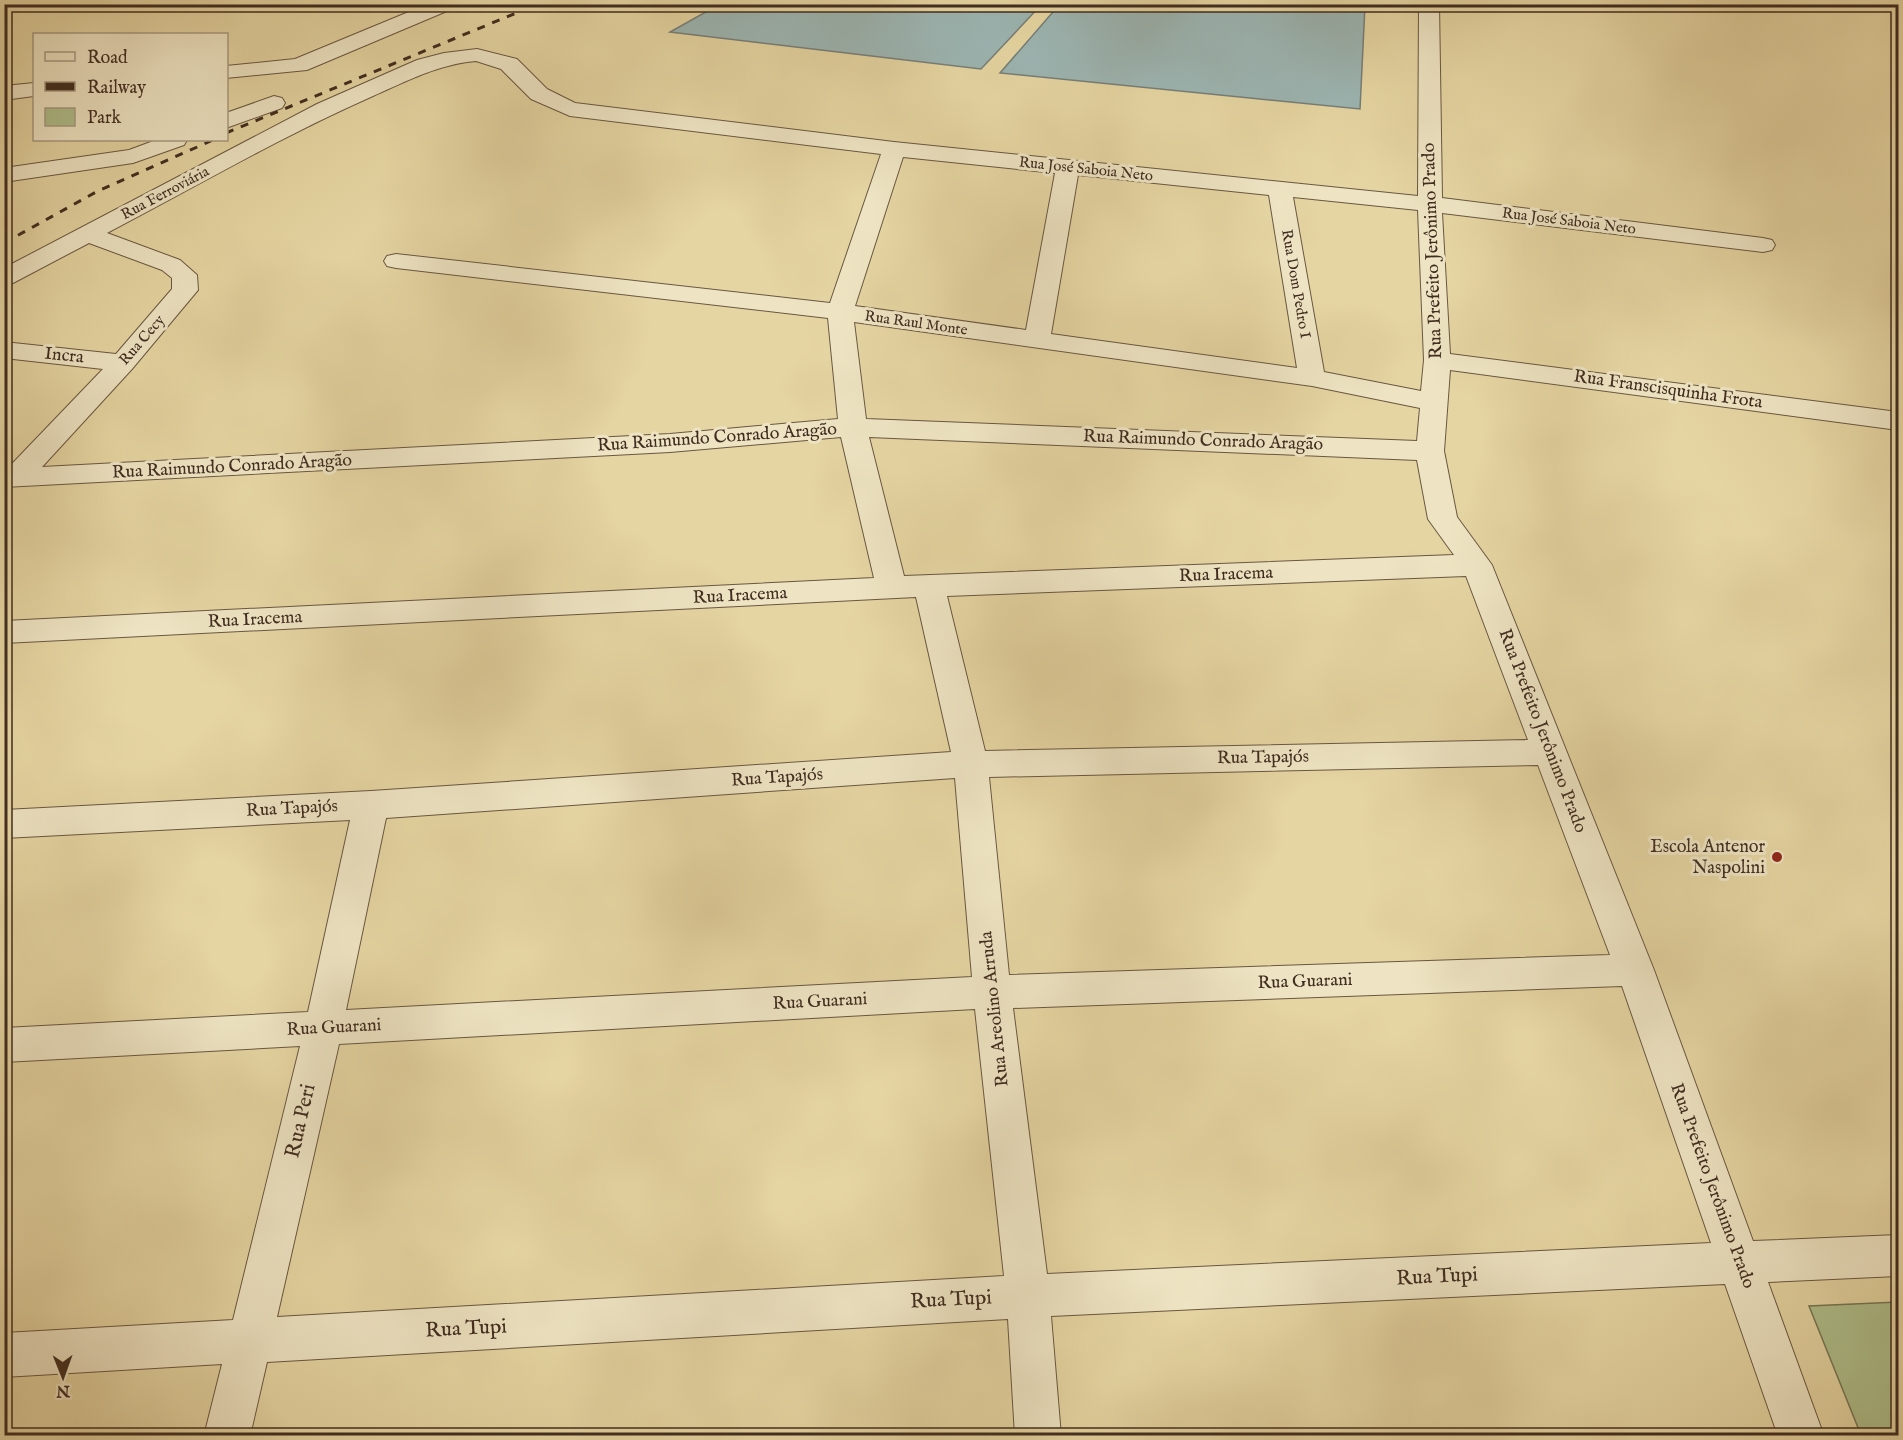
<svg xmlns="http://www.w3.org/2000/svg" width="1903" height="1440" font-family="'IM FELL English',serif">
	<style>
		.green { fill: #aebe8a; stroke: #777656; stroke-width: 1.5 }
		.water { fill: #9cb5b2; stroke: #777f78; stroke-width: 1.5 }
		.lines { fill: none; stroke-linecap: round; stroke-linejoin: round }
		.street-casing { stroke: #695741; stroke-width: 2 }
		.street { fill: #eee4c3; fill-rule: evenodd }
		.rail { stroke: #402d21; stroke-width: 3; stroke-dasharray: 8 8; stroke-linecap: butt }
		.poi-dot { fill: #8f2418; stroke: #eee4c3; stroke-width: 2 }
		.labels { text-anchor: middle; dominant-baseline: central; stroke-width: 6; stroke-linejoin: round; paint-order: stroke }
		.far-street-label { font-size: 15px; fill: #402d21; stroke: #eee4c3 }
		.street-label { font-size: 18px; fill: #402d21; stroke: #eee4c3 }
		.poi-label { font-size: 18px; fill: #402d21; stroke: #eee4c3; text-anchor: end }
		.near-street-label { font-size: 21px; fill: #402d21; stroke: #eee4c3 }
	</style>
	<rect width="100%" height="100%" fill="#e5d5a2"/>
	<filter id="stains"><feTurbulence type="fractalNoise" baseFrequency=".00333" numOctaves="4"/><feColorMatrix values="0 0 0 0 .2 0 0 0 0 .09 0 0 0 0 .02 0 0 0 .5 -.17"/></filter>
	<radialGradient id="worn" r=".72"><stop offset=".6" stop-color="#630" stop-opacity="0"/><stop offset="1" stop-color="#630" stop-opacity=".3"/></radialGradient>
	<path class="green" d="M1898,1302V1435H1861L1809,1306Z"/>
	<g class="water">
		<path d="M720,4H1041V5L981,69L670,32Z"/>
		<path d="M1059,5H1365L1360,109L1000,73Z"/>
	</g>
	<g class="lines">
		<g class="street-casing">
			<g id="street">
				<path d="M428,4H457L454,8L307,70L226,78V66L295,59Z"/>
				<path d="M1419,4H1439L1442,198L1763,238L1772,240L1775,245L1772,250L1763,252L1442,213L1450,354L1898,412V430L1450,370L1444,451L1457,517L1492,565L1654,970L1753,1241L1898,1235V1276L1768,1282L1824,1436H1778L1725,1284L1051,1316L1061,1436H1015L1008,1319L267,1362L250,1436H204L222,1364L4,1377V1333L233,1320L300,1046L4,1062V1028L308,1012L350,820L4,838V810L371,791L951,752L916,597L4,643V621L874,578L841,437L670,452L4,487V469L8,468L103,369L4,358V342L116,354L172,289V278L162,270L89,243L13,283L4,285V268L317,104L417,60L444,53L477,49L517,59L547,89L575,103L894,142L1418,196ZM476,61L501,69L531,99L570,116L881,154L830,303L396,254L387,256L384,261L387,266L396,268L828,318L838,419L670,434L42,467L132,369L198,290L197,275L180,260L107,233C195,187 282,136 373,96C407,81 439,64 476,61ZM903,157L1055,173L1026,330L855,306ZM1078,175L1269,195L1297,368L1051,334ZM1293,197L1418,210L1424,360L1421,391L1324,372ZM854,322L1312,386L1420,408L1417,441L866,419ZM869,437L1417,460L1428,519L1454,555L904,576ZM1466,576L1528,740L985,751L947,596ZM1538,765L1610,955L1009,975L989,777ZM955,778L972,977L346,1010L386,818ZM1622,986L1711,1243L1047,1274L1013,1008ZM975,1009L1004,1276L277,1317L339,1044Z"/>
				<path d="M34,83V96L4,100V86Z"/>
				<path d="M274,96L282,98L285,103L282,108L226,128V113Z"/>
				<path d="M156,140H187L184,145L133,163L4,182V168L129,150Z"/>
			</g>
		</g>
		<use href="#street" class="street"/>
		<g class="rail">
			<path d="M226,133L538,4"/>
			<path d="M4,243L96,192L213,140"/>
		</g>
	</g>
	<circle class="poi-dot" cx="1777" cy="857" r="6"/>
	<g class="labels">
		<g class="far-street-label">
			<text transform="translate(1086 169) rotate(6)">Rua José Saboia Neto</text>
			<text transform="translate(165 193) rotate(-28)">Rua Ferroviária</text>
			<text transform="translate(1569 221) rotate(7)">Rua José Saboia Neto</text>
			<text transform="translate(1296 284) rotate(80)">Rua Dom Pedro I</text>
			<text transform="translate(916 323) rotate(8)">Rua Raul Monte</text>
			<text transform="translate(142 340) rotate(-49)">Rua Cecy</text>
		</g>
		<g class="street-label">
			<text transform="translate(1433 251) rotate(-92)">Rua Prefeito Jerônimo Prado</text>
			<text transform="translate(64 356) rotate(6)">Incra</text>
			<text transform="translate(1668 390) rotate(8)">Rua Franscisquinha Frota</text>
			<text transform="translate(717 438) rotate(-4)">Rua Raimundo Conrado Aragão</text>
			<text transform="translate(1203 441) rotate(2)">Rua Raimundo Conrado Aragão</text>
			<text transform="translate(232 467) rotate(-3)">Rua Raimundo Conrado Aragão</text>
			<text transform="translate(1226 575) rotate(-2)">Rua Iracema</text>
			<text transform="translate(740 596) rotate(-3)">Rua Iracema</text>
			<text transform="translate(255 620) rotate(-3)">Rua Iracema</text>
			<text transform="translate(1542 731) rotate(69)">Rua Prefeito Jerônimo Prado</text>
			<text transform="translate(1263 758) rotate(-1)">Rua Tapajós</text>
			<text transform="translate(777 778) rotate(-4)">Rua Tapajós</text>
			<text transform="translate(292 809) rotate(-3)">Rua Tapajós</text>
			<text transform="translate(1305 982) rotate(-2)">Rua Guarani</text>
			<text transform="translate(820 1002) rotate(-3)">Rua Guarani</text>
			<text transform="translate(995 1009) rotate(-96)">Rua Areolino Arruda</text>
			<text transform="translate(334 1028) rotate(-3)">Rua Guarani</text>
			<text transform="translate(1712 1186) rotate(70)">Rua Prefeito Jerônimo Prado</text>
		</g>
		<g class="poi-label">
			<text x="1765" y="847">Escola Antenor<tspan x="1765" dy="21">Naspolini</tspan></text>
		</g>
		<g class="near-street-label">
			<text transform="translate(301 1121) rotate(-77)">Rua Peri</text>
			<text transform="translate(1437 1277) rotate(-3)">Rua Tupi</text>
			<text transform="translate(951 1300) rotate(-3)">Rua Tupi</text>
			<text transform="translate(466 1329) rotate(-3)">Rua Tupi</text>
		</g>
	</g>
	<rect width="1903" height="1440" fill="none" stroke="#e5d5a2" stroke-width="24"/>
	<rect x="6" y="6" width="1891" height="1428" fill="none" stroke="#402d21" stroke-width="3"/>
	<rect x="12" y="12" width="1879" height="1416" fill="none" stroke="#402d21" stroke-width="1.5"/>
	<rect x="33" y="33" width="195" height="108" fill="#eee4c3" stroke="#a89b82" stroke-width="1.5"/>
	<rect x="45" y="52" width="30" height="9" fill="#eee4c3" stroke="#a89b82" stroke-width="1.5"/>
	<text x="87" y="63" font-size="18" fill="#402d21">Road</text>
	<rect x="45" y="82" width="30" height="9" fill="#402d21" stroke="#a89b82" stroke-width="1.5"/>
	<text x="87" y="93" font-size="18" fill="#402d21">Railway</text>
	<rect x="45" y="108" width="30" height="18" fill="#aebe8a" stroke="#a89b82" stroke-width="1.5"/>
	<text x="87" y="123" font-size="18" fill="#402d21">Park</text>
	<g transform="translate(63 1377) rotate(179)" stroke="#eee4c3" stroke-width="4.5" paint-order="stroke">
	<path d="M0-4.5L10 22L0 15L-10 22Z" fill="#402d21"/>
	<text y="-9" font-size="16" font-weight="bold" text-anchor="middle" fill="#402d21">N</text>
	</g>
	<rect width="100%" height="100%" filter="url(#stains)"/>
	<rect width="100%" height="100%" fill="url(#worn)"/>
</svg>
